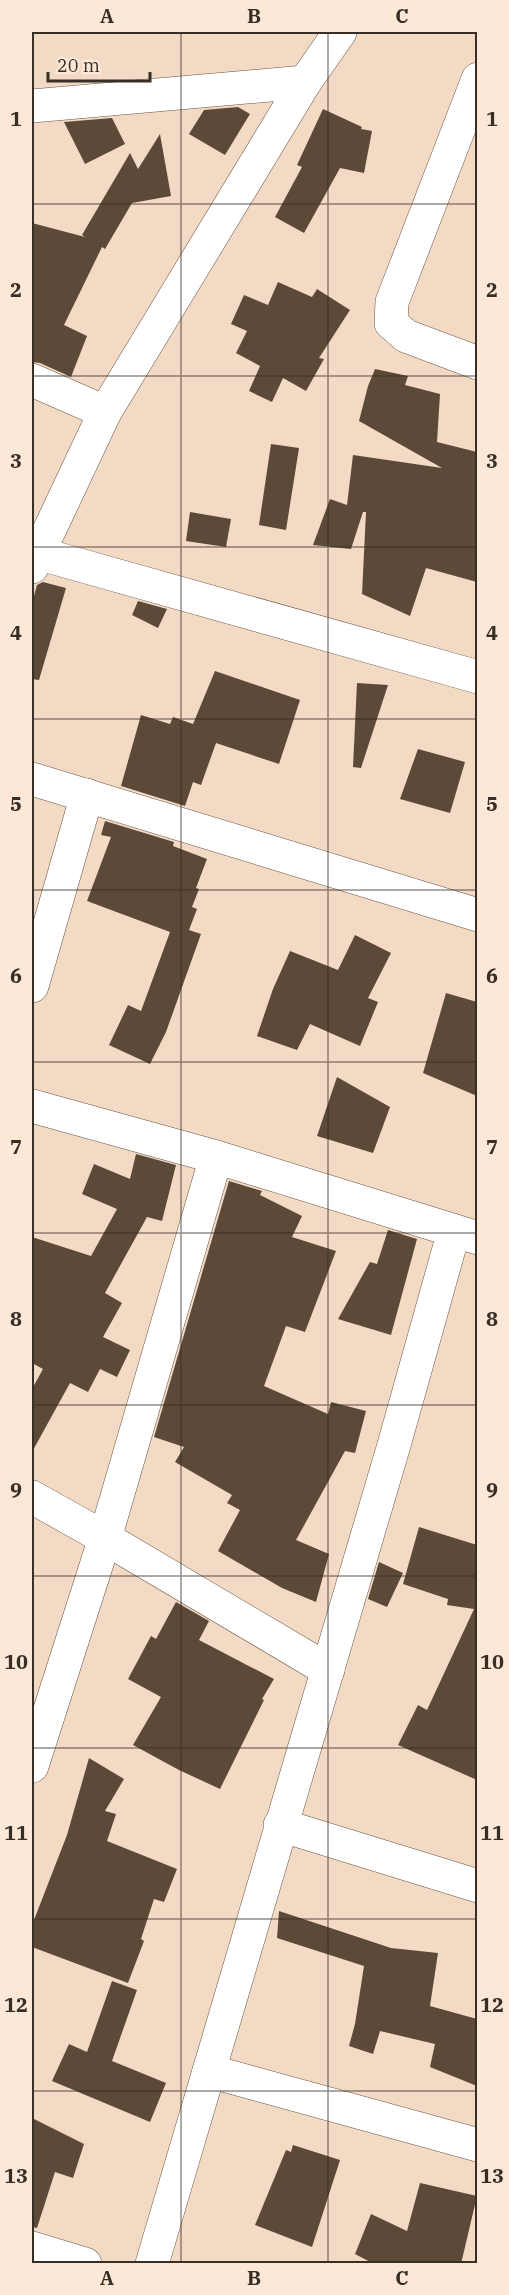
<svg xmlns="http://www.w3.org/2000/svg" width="509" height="2295" font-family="'IBM Plex Serif',serif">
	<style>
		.building { fill: #5d4937 }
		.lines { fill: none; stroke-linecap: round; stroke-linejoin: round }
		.street-casing { stroke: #695442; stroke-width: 34 }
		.street { stroke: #fff; stroke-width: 33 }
		.grid { fill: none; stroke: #372e26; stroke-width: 1.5; stroke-opacity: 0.55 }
		.neatline { fill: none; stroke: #372e26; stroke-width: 2 }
		.grid-label { font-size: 20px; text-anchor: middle; font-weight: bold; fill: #372e26 }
	</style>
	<rect width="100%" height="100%" fill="#f3dac5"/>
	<g class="building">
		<path d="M238,107L250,114L225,155L189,134L204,110Z"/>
		<path d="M323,109L362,127L361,129L372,131L364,173L340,168L304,233L275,217L302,167L297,165Z"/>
		<path d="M112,118L125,144L85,164L64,122Z"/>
		<path d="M160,134L171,196L132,203L105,249L102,247L64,325L87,336L71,377L40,363L32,362V223L85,237L82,235L130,153L138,169Z"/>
		<path d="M278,282L312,297L317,289L350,310L319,358L324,359L306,391L283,378L272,402L249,391L260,366L236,353L247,331L231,324L244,295L268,305Z"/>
		<path d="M375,369L408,376L405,385L440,394L437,442L477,452V582L426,568L410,616L362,594L366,512H363L351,549L313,545L330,499L347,505L353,455L442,468L359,421L368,386Z"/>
		<path d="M271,444L299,448L286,530L259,525Z"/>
		<path d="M190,512L231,519L226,547L186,541Z"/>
		<path d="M43,582L66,588L39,680L32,679V603L37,585Z"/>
		<path d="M138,601L167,609L158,628L132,615Z"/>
		<path d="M215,671L300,700L279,764L216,743L201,785L193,782L185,806L121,786L141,715L170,724L173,717L193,724Z"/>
		<path d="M357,683L388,685L361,768L353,767Z"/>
		<path d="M418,749L465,762L450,813L400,799Z"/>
		<path d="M105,821L174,842L173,846L207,859L196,888L199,889L192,907L197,909L189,930L201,934L166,1032L150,1064L109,1045L128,1005L141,1011L170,932L87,901L111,837L101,835Z"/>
		<path d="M355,935L391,953L368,998L378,1002L360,1046L310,1024L297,1050L257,1036L273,989L290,951L338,970Z"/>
		<path d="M446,993L477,1002V1096L423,1073Z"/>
		<path d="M337,1077L390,1107L373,1153L317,1136Z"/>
		<path d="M136,1154L176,1165L162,1221L147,1217L105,1293L122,1303L103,1337L130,1350L117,1377L100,1369L88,1392L70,1383L32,1452V1389L43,1369L32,1363V1237L91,1256L117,1209L82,1194L94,1164L130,1179Z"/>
		<path d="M229,1181L262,1191L260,1195L302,1216L292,1237L336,1251L305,1332L286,1326L264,1386L328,1414L331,1402L366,1411L355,1453L345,1451L296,1540L329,1554L316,1602L282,1588L218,1551L240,1510L227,1503L232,1495L175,1462L184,1447L154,1437Z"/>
		<path d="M388,1230L417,1239L391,1335L338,1319L370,1262L377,1264Z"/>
		<path d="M419,1527L477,1545V1780L398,1745L418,1705L427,1710L474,1609L447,1605L448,1599L403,1584Z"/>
		<path d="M379,1562L403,1573L387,1607L368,1599Z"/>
		<path d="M176,1602L209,1621L199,1640L274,1679L262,1699L264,1700L220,1789L179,1770L133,1745L161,1697L128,1679L151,1636L156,1639Z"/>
		<path d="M89,1758L124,1779L105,1811L116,1814L107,1841L177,1869L164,1902L154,1899L141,1939L144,1941L128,1983L32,1947V1925L67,1835Z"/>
		<path d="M279,1911L391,1948L438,1953L430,2006L477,2019V2086L430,2067L435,2044L380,2031L373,2054L349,2046L355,2024L364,1966L277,1938Z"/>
		<path d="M112,1981L137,1990L112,2061L166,2083L150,2122L52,2081L69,2044L87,2052Z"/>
		<path d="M32,2118L84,2144L73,2178L55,2172L37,2228L32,2227Z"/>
		<path d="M293,2145L340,2160L312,2247L255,2225L286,2150L291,2152Z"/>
		<path d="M420,2183L477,2196L461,2264H374L355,2254L371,2214L407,2231Z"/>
	</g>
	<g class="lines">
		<g class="street-casing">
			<g id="street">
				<path d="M478,79L392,302L391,323L406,336L478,363"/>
				<path d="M32,106L305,82"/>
				<path d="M32,380L105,412"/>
				<path d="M37,553L478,677"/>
				<path d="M32,567L105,412L305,82L340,32"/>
				<path d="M32,779L478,915"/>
				<path d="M32,986L87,795"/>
				<path d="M32,1106L216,1157L478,1238"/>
				<path d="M32,1497L105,1538L328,1670"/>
				<path d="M32,1766L105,1538L216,1157"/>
				<path d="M280,1825L478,1886"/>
				<path d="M209,2071L478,2145"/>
				<path d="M32,2248L85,2264"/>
				<path d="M152,2264L394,1445L454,1231"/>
			</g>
		</g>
		<use href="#street" class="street"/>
	</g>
	<path class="grid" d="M181,32V2264M328,32V2264M32,204H478M32,376H478M32,547H478M32,719H478M32,890H478M32,1062H478M32,1233H478M32,1405H478M32,1576H478M32,1748H478M32,1919H478M32,2091H478"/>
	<rect width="509" height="2295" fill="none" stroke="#fde8d8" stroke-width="66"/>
	<path d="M48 72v9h102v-9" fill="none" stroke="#372e26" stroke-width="3"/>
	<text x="57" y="72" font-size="18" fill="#372e26" stroke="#fde8d8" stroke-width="4.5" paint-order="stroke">20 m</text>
	<rect x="33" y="33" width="443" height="2229" class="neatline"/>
	<g class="grid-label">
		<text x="107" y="23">A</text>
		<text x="254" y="23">B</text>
		<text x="402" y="23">C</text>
		<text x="16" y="126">1</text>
		<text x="492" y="126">1</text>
		<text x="16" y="297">2</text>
		<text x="492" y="297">2</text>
		<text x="16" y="468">3</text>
		<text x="492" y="468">3</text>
		<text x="16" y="640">4</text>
		<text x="492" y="640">4</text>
		<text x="16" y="811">5</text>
		<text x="492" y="811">5</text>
		<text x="16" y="983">6</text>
		<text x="492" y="983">6</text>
		<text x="16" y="1154">7</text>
		<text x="492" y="1154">7</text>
		<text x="16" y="1326">8</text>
		<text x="492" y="1326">8</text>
		<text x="16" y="1497">9</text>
		<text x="492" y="1497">9</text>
		<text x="16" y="1669">10</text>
		<text x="492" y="1669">10</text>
		<text x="16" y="1840">11</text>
		<text x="492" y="1840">11</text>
		<text x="16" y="2012">12</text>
		<text x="492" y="2012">12</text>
		<text x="16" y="2183">13</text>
		<text x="492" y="2183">13</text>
		<text x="107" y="2285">A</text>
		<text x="254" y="2285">B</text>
		<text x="402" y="2285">C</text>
	</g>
</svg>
